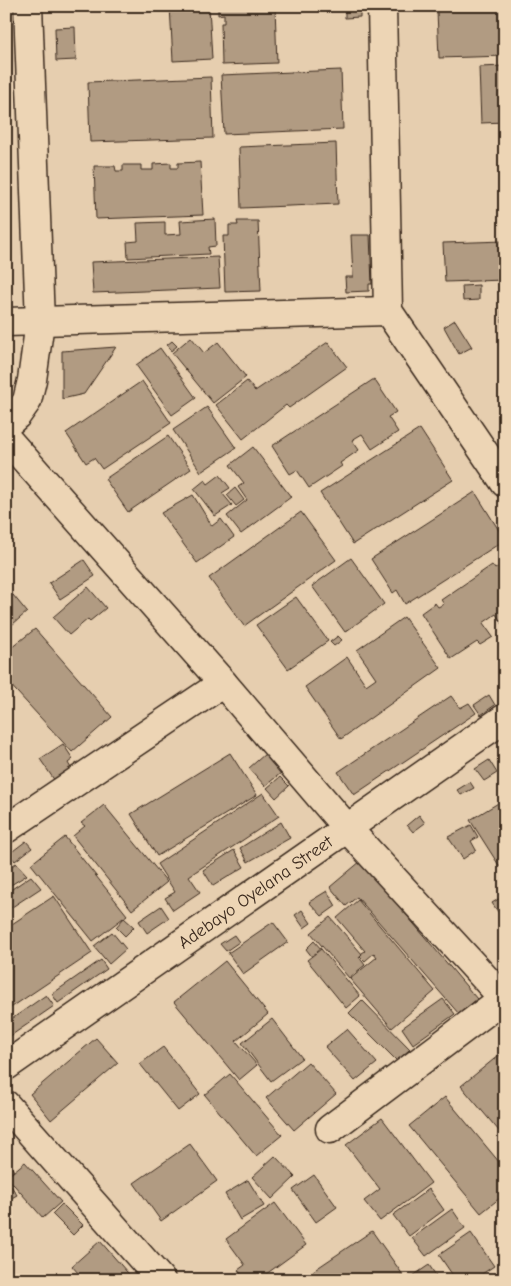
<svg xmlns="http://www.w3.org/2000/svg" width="511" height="1286" font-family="'Comic Neue',sans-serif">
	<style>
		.building { fill: #b19b82; stroke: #3b2a1e }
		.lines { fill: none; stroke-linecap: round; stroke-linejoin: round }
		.minor-casing { stroke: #3b2a1e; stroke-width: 31 }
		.minor { stroke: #edd5b5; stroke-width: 28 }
		.labels { text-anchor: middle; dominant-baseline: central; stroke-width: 4; stroke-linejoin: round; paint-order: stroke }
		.street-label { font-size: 18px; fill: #3b2a1e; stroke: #edd5b5 }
	</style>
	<rect width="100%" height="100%" fill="#e6ceaf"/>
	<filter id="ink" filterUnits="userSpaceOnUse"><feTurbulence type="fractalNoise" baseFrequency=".02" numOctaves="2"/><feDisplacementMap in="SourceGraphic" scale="10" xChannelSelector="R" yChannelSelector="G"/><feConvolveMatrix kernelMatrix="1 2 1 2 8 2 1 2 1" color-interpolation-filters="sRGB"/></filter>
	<g filter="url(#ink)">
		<g class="building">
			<path d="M52,6H73V9L53,10Z"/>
			<path d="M170,6H209L212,59L173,61Z"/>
			<path d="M218,6H275L277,63L222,65L221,23H224V14L218,15Z"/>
			<path d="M360,6V17L345,18V7Z"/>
			<path d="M432,6H505V56L439,58L437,11H432Z"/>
			<path d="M75,27L76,60L56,61L55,28Z"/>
			<path d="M505,66V122L481,123L479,67Z"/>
			<path d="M341,70L343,129L224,134L221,75Z"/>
			<path d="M211,77L213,138L90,142L88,82Z"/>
			<path d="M336,143L338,204L241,208L239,147Z"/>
			<path d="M200,162L203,215L96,219L94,166H115L116,171H123V165H141V170H153V164L171,163V168H178V163Z"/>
			<path d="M215,219L216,246L208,247L209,254L128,258L127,242L138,241L137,223L165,222V235L181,234L180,221Z"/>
			<path d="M237,221H258L261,291L225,292L223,236H229V225H238Z"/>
			<path d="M351,235H370L372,284H369V291L346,292L345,277H353Z"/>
			<path d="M505,241V280L445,282L443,243Z"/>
			<path d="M218,257L220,288L93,293L91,262Z"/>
			<path d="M479,285V300L463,301L462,286Z"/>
			<path d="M505,299V362H503L501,300Z"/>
			<path d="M455,320L472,347L459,354L444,327Z"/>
			<path d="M191,337L204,353L218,342L246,377L213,403L172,353Z"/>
			<path d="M172,341L177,346L171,351L167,345Z"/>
			<path d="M328,342L347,367L289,408L286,405L243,439L216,405L247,381L255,391Z"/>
			<path d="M116,347L84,394L62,399V351Z"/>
			<path d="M160,348L196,398L172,415L136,365Z"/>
			<path d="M374,379L396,412L388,417L398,432L372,449L362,434L352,440L359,450L340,463L342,466L309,488L297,470L290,474L272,446Z"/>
			<path d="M142,381L171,423L102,469L94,458L86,463L66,433Z"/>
			<path d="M207,407L236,448L201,472L173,430Z"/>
			<path d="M420,429L453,480L353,544L320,493Z"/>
			<path d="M168,436L191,469L128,512L105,479Z"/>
			<path d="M253,447L291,497L241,534L227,516L247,500L238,487L244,483L230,465Z"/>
			<path d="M220,475L230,488L222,493L232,505L215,516L194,489L205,480L208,484Z"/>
			<path d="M235,488L244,500L236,506L227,495Z"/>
			<path d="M475,492L505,540L405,604L397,590L393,593L371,559Z"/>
			<path d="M193,495L212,526L221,519L234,537L197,563L161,513Z"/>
			<path d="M301,512L336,560L244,626L209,578Z"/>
			<path d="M505,557V628L496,614L483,623L493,637L480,645L477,642L451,659L421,613L435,603L438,607L444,604L441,600L492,565L495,569L501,565L499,561Z"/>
			<path d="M351,558L384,604L345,632L312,586Z"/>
			<path d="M84,560L95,576L60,599L49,583Z"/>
			<path d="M88,587L106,608L90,621L88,619L69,635L53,617Z"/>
			<path d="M13,595L27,612L6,630V600Z"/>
			<path d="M296,597L328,641L288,669L256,625Z"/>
			<path d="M404,617L441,668L341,739L305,687L347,657L366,685L376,678L357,650Z"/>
			<path d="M35,629L112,717L72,752L6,680V652Z"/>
			<path d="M338,636L342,640L334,646L330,642Z"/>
			<path d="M489,695L495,705L481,715L474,705Z"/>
			<path d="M451,696L460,708L469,703L476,713L354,795L338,772Z"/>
			<path d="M63,744L73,759L68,763L72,770L55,781L40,759Z"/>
			<path d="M230,753L257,795L157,856L131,814Z"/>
			<path d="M265,754L281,773L265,786L249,768Z"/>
			<path d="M504,755H505V772L497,760Z"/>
			<path d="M489,760L497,773L484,781L475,769Z"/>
			<path d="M280,777L289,786L276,798L267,788Z"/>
			<path d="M470,782L474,788L461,795L457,790Z"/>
			<path d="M263,793L279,816L189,876L200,892L173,910L165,898L175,892L157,864Z"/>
			<path d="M505,799V863L500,867L470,820Z"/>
			<path d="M104,805L167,882L132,910L73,836L85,826L81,823Z"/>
			<path d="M419,815L425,823L413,832L407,825Z"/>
			<path d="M281,822L290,838L248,862L240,848Z"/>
			<path d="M471,825L478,837L471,841L476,850L463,859L448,837Z"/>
			<path d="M65,837L127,915L93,941L31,864Z"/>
			<path d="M26,841L32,848L15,861L9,854Z"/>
			<path d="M234,850L244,867L213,886L203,870Z"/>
			<path d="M361,861L477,999L459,1014L357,897L346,906L330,887Z"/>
			<path d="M16,863L27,875L6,888V870Z"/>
			<path d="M31,876L41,888L6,911V893Z"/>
			<path d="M327,891L336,906L322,916L309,902Z"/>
			<path d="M505,895V922L492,903Z"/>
			<path d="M54,896L92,953L6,1011V928Z"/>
			<path d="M358,900L435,991L392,1028L350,979L377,957L374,953L365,961L359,955L365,951L337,918Z"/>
			<path d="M161,906L169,918L147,933L139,921Z"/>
			<path d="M302,910L311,923L304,928L295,915Z"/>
			<path d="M330,917L362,954L359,957L365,965L349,978L311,933Z"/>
			<path d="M124,918L134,927L125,936L116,927Z"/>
			<path d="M273,922L288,942L243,974L228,953Z"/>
			<path d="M112,932L126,949L109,964L94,946Z"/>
			<path d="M234,935L239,942L226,951L220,944Z"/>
			<path d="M314,941L322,950L313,958L306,949Z"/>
			<path d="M321,949L360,996L346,1008L307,960Z"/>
			<path d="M101,960L107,969L58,1003L52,994Z"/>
			<path d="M225,961L268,1014L236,1041L257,1065L239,1080L174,1002Z"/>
			<path d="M46,995L54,1006L6,1039V1023Z"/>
			<path d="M443,999L455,1014L413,1044L402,1028Z"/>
			<path d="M362,1000L410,1049L397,1061L349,1013Z"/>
			<path d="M272,1019L302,1058L271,1081L242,1043Z"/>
			<path d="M347,1029L377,1063L355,1081L325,1047Z"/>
			<path d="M96,1038L118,1063L51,1120L30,1094Z"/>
			<path d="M163,1047L200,1094L178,1111L140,1064Z"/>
			<path d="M499,1055L505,1061V1138L461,1086Z"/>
			<path d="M308,1062L336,1094L294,1130L266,1098Z"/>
			<path d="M230,1074L282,1135L256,1156L205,1095Z"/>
			<path d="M445,1097L505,1169V1194L481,1213L409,1126Z"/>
			<path d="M382,1118L431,1183L380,1221L364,1201L380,1189L346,1145Z"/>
			<path d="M190,1144L217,1181L161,1221L134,1183Z"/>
			<path d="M275,1156L295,1177L272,1199L252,1177Z"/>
			<path d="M6,1159L14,1171L6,1175Z"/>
			<path d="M25,1162L61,1202L43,1218L7,1177Z"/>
			<path d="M314,1175L337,1207L316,1222L293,1190Z"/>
			<path d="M6,1178L17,1195L6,1201Z"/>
			<path d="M248,1180L264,1206L240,1220L225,1194Z"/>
			<path d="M429,1189L444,1210L409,1236L393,1215Z"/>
			<path d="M275,1203L306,1245L258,1280H245L238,1270L245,1265L226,1239Z"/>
			<path d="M62,1204L83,1225L73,1235L52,1214Z"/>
			<path d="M452,1209L465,1228L426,1256L412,1238Z"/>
			<path d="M372,1231L403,1275L397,1280H319L313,1271Z"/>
			<path d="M471,1233L494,1266L473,1280H456L439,1255Z"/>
			<path d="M100,1241L134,1280H84L72,1266Z"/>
			<path d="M429,1265L439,1280H407Z"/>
		</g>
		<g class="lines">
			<g class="minor-casing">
				<g id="minor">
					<path d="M382,6L388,311L505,483"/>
					<path d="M6,322L388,311"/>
					<path d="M6,425L17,415L27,401L32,380L40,322L28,6"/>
					<path d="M6,438L223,683L346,827L505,1000"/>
					<path d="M6,829L223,683"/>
					<path id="s1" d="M6,1066L505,718"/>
					<path d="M6,1105L161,1280"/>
					<path d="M330,1129L503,999"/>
				</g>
			</g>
			<use href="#minor" class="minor"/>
		</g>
	</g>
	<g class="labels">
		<g class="street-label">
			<text stroke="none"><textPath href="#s1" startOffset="304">Adebayo Oyelana Street</textPath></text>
		</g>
	</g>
	<rect width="511" height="1286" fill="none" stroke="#edd5b5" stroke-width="25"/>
	<rect x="12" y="12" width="486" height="1261" fill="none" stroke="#3b2a1e" stroke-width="2" filter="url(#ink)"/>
</svg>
